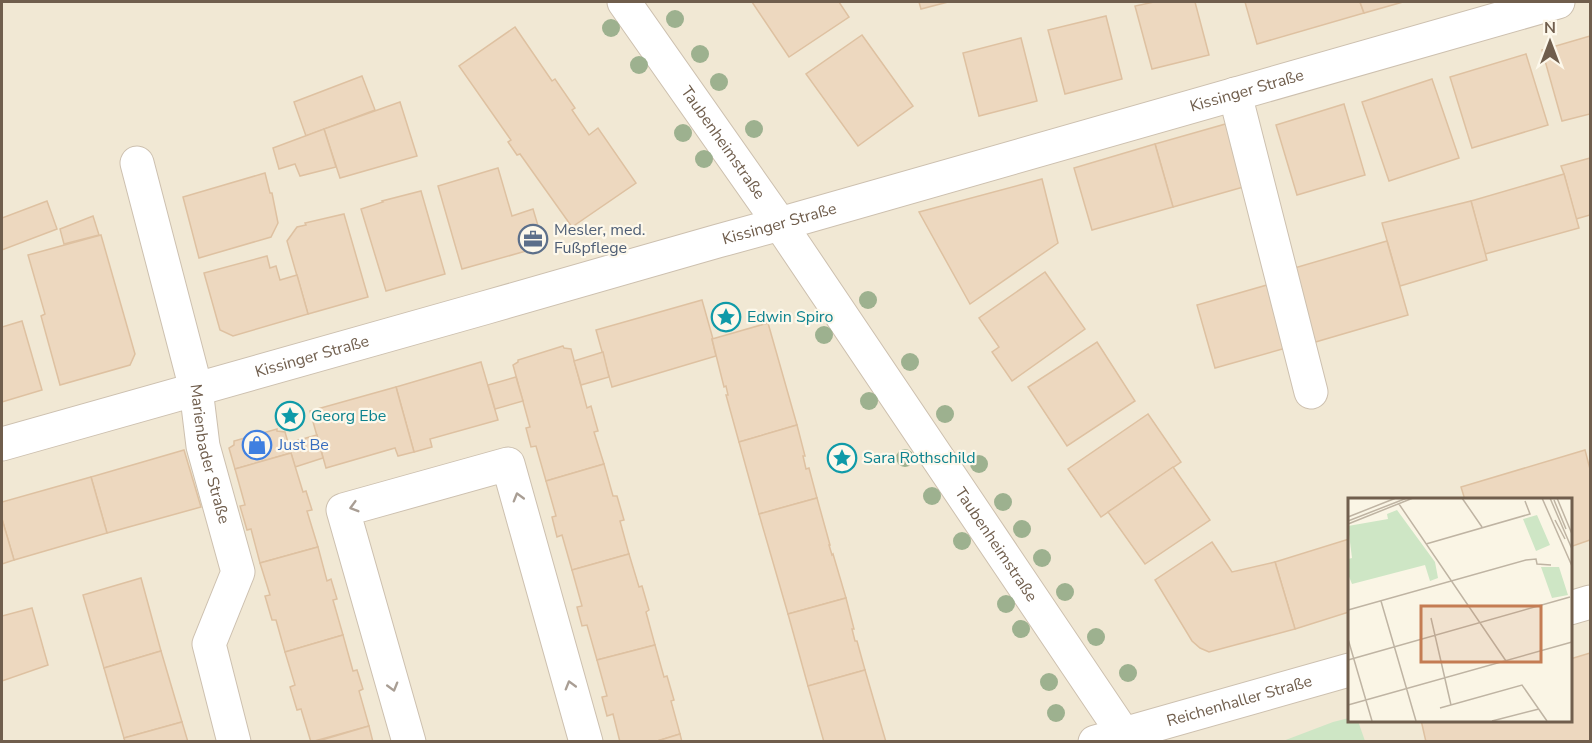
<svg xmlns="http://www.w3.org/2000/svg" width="1592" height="743" font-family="'Nunito Sans',sans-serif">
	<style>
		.residential { fill: #f1e8d4; fill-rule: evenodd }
		.green { fill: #cee6c5 }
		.building { fill: #edd8bf; stroke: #dec1a1; stroke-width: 1.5 }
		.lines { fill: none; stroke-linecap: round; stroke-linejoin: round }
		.minor-casing { stroke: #cdc0af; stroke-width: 35 }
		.minor { stroke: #fff; stroke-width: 33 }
		.tree { fill: #9db18f }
		.oneway { stroke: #a99e94 }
		.labels { text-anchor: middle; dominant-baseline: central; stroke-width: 4.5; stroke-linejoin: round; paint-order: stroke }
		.street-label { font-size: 16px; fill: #705e4d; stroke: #fdf8eb }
		.service-label { font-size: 16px; fill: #4e5e75; stroke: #fdf8eb; text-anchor: start }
		.culture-label { font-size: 16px; fill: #0d838f; stroke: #fdf8eb; text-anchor: start }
		.shop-label { font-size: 16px; fill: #366cbe; stroke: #fdf8eb; text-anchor: start }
		.inset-road { fill: none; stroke: #bfb4a3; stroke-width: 1.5 }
		.view { fill: #c47c53; fill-opacity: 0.15; stroke: #c47c53; stroke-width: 3 }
		.inset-edge { fill: none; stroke: #705e4d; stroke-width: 3 }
	</style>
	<rect width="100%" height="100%" fill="#faf5e5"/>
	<path class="residential" d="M2,2H1590V741H2ZM1349,500H1570V720H1349Z"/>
	<path class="green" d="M1349,718V720L1358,721L1365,741H1283L1333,722Z"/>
	<g class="building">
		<path d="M752,2H839L849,17L789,57Z"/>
		<path d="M919,2H948L921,9Z"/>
		<path d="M1154,2H1195L1209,55L1152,69L1135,6Z"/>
		<path d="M1245,2H1360L1364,13L1257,44Z"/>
		<path d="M1360,2H1403L1364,13Z"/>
		<path d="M1106,16L1122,79L1065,94L1048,30Z"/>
		<path d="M515,27L552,81L555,79L575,108L572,110L589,135L598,128L636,183L572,227L520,154L517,155L508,142L511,140L459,66Z"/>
		<path d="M862,35L913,106L858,146L806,74Z"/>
		<path d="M1590,36V114L1562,121L1542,50Z"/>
		<path d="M1021,38L1037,101L979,116L963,53Z"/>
		<path d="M1526,54L1548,125L1472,148L1450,77Z"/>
		<path d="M362,76L375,110L306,136L294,102Z"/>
		<path d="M1432,79L1459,158L1389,181L1362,102Z"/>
		<path d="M400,102L417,156L340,178L324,129Z"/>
		<path d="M1344,104L1365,175L1297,195L1276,125Z"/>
		<path d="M1236,121L1254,184L1173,207L1155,144Z"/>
		<path d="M324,129L336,167L300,176L295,164L279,169L273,148Z"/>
		<path d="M1155,144L1173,207L1092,230L1074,168Z"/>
		<path d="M1590,158V215L1576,219L1564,174L1561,166Z"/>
		<path d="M498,168L512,216L533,209L544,246L462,269L438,186Z"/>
		<path d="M265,173L270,193H272L278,223L271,237L199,258L183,197Z"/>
		<path d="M1564,174L1579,228L1485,254L1471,201Z"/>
		<path d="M1042,179L1058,243L970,304L919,212Z"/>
		<path d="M421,191L445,274L386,291L361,209L383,202L382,201Z"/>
		<path d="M47,201L57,229L2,250V218Z"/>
		<path d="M1471,201L1487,260L1400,286L1382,223Z"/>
		<path d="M344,214L368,297L308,314L287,241L297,227L306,225L305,223Z"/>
		<path d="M93,216L99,235L64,244L60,229Z"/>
		<path d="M101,235L135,354L130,365L60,385L41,316L45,314L28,255Z"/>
		<path d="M1387,241L1408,315L1312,343L1291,269Z"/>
		<path d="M267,256L270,268L276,266L280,280L297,275L308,314L233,336L220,330L204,273Z"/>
		<path d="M1045,272L1085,329L1012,381L992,352L999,347L979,318Z"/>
		<path d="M1267,285L1293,346L1215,368L1197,305Z"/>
		<path d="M702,300L713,339H712L716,356L612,387L596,330Z"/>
		<path d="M22,321L42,390L2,402V327Z"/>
		<path d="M768,323L797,425L739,442L726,395H728L726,386L724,387L712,339Z"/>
		<path d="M1097,342L1135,401L1067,446L1028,387Z"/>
		<path d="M563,346L564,348L571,349L587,408L591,406L598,431L594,432L604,464L546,481L536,446L531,447L526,428L530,427L513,365L518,362V360Z"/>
		<path d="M603,352L609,377L581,385L574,361Z"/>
		<path d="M481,362L498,420L430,439L432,447L414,452L396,387Z"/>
		<path d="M516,377L523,401L495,409L488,385Z"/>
		<path d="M396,387L414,452L398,456L395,448L326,468L310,411Z"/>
		<path d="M1148,414L1181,462L1101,517L1068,469Z"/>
		<path d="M797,425L805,456H803L806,469L809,468L817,498L759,514L739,442Z"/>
		<path d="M277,429V431L285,432L291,453L235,469L229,448L234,445V441Z"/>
		<path d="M317,435L323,458L295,467L288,443Z"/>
		<path d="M184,450L201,507L107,533L91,477Z"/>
		<path d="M1585,450L1590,469V540L1570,547V500H1465L1461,487Z"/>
		<path d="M291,453L303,492L306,491L312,510L307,511L318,547L260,563L251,529L247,530L240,506L245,505L235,469Z"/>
		<path d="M604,464L613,496H617L624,520L620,521L629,554L572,570L562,535L557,537L552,517L556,516L546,481Z"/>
		<path d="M1173,467L1210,520L1145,564L1108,512Z"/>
		<path d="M91,477L107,533L14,560L2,519V502Z"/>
		<path d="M817,498L830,545H829L832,555L833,554L846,598L788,614L759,514Z"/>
		<path d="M2,519L14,560L2,564Z"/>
		<path d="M1349,539V612L1295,629L1275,562Z"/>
		<path d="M1212,542L1232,572L1275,562L1295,629L1209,652L1200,648L1192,641L1155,580Z"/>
		<path d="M318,547L327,581L331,579L337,599L333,600L343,635L285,652L276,620H272L265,596L270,595L260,563Z"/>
		<path d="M629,554L639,587L642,586L649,610L646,612L655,645L597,660L587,625L582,626L577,607L582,606L572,570Z"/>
		<path d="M141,578L161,651L104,668L83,595Z"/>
		<path d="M846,598L854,629H852L855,641H857L865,670L808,686L788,614Z"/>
		<path d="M32,608L48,665L2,681V616Z"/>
		<path d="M343,635L353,671L357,670L363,689L359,691L369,726L311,742L301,709L297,710L290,687L295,685L285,652Z"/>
		<path d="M655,645L664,677L667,676L674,700L671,701L680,734L654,742H620L613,714L607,716L602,697L607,696L597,660Z"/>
		<path d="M161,651L182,722L124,738L104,668Z"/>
		<path d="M1590,653V742H1426L1421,720H1570V659Z"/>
		<path d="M865,670L886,742H824L808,686Z"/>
		<path d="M182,722L188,742H125L124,738Z"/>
		<path d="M369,726L373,742H315Z"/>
		<path d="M680,734L682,742H654Z"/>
	</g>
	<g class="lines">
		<g class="minor-casing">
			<g id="minor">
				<path id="s1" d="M624,2L780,224L1123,733"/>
				<path d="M1235,94L1311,392"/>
				<path id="s2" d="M137,163L196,389L203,446L238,572L209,644L234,742"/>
				<path id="s3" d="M2,444L484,308L718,241L780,224L1558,2"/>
				<path d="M1570,608L1590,602"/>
				<path d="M409,742L343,510L508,464L586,742"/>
				<path id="s4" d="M1095,742L1349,670"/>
			</g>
		</g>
		<use href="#minor" class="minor"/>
	</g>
	<g class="tree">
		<circle cx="675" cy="19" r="9"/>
		<circle cx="611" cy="28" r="9"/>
		<circle cx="700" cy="54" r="9"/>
		<circle cx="639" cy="65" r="9"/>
		<circle cx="719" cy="82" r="9"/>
		<circle cx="754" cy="129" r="9"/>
		<circle cx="683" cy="133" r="9"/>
		<circle cx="704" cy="159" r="9"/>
		<circle cx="868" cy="300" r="9"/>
		<circle cx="824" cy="335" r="9"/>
		<circle cx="910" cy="362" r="9"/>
		<circle cx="869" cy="401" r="9"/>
		<circle cx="945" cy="414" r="9"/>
		<circle cx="905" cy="458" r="9"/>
		<circle cx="979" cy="464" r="9"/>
		<circle cx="932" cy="496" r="9"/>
		<circle cx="1003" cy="502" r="9"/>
		<circle cx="1022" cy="529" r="9"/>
		<circle cx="962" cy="541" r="9"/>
		<circle cx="1042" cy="558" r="9"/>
		<circle cx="1065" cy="592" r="9"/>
		<circle cx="1006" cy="604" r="9"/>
		<circle cx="1021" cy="629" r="9"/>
		<circle cx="1096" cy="637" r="9"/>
		<circle cx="1128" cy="673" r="9"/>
		<circle cx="1049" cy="682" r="9"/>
		<circle cx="1056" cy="713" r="9"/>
	</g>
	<defs><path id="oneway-chevron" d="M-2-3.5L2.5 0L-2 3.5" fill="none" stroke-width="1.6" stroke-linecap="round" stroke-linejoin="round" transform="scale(1.5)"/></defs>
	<g class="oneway">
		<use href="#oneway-chevron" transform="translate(518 497) rotate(-106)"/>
		<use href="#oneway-chevron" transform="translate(354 507) rotate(164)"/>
		<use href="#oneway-chevron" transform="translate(570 685) rotate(-106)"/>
		<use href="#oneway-chevron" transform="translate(393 687) rotate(74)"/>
	</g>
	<defs>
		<g id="office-ring" transform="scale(1.5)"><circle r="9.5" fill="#fdf8eb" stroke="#5c6f8a" stroke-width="1.5"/><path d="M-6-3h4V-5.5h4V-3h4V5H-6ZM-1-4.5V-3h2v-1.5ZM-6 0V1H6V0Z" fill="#5c6f8a"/></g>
		<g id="sight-ring" transform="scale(1.5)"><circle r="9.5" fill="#fdf8eb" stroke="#0f9aa8" stroke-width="1.5"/><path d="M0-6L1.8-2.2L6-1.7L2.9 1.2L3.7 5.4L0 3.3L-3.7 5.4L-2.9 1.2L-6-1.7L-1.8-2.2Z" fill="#0f9aa8"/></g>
		<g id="shop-ring" transform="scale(1.5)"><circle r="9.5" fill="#fdf8eb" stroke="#3f7fe0" stroke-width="1.5"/><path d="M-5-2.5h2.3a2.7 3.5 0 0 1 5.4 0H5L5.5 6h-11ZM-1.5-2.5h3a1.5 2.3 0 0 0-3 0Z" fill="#3f7fe0"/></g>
	</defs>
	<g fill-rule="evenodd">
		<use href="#office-ring" x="533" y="239"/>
		<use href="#sight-ring" x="726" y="317"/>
		<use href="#sight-ring" x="290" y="416"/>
		<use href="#shop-ring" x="257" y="445"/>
		<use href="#sight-ring" x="842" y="458"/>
	</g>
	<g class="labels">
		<g class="street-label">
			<text stroke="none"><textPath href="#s3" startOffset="1294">Kissinger Straße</textPath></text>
			<text stroke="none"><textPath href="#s1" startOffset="172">Taubenheimstraße</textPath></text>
			<text stroke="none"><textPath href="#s3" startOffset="808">Kissinger Straße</textPath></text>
			<text stroke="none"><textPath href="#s3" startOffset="322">Kissinger Straße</textPath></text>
			<text stroke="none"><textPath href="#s2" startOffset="300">Marienbader Straße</textPath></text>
			<text stroke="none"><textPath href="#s1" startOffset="658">Taubenheimstraße</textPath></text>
			<text stroke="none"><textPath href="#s4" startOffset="150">Reichenhaller Straße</textPath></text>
		</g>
		<g class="service-label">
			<text x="554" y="230">Mesler, med.<tspan x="554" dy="18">Fußpflege</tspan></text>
		</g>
		<g class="culture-label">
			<text x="747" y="317">Edwin Spiro</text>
			<text x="311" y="416">Georg Ebe</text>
			<text x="863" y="458">Sara Rothschild</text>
		</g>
		<g class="shop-label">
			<text x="278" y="445">Just Be</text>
		</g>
	</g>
	<g transform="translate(1348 498)">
		<rect width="224" height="224" fill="#faf5e5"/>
		<path d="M49,12L87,64L90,80L82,83L77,67L4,86L0,76V61L4,60L0,28L40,21L39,16ZM189,17L202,47L188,53L175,21ZM193,69H211L220,97L204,100Z" fill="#cee6c5"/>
		<path class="inset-road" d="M114,0L134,29M194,0L224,68M202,0L224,51M209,0L224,36M206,2L218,31M51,6L158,163M0,19L48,0M207,22L217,41M0,23L59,0M0,26L65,0M78,46L182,16L177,3M33,103L68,223M0,112L178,62L188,61L189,66L203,67M83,120L103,207M0,141L24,223M0,162L222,99M0,207L224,144M92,210L174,187L199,223M144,223L191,211"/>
		<path class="view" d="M73,108H193V164H73Z"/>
		<rect width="224" height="224" class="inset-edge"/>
	</g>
	<rect width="1592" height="743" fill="none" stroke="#705e4d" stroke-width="6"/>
	<g transform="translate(1550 42)" stroke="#fdf8eb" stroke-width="4.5" paint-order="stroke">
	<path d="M0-4.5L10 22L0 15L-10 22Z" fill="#705e4d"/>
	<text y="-9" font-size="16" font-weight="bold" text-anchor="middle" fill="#705e4d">N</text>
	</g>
</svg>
